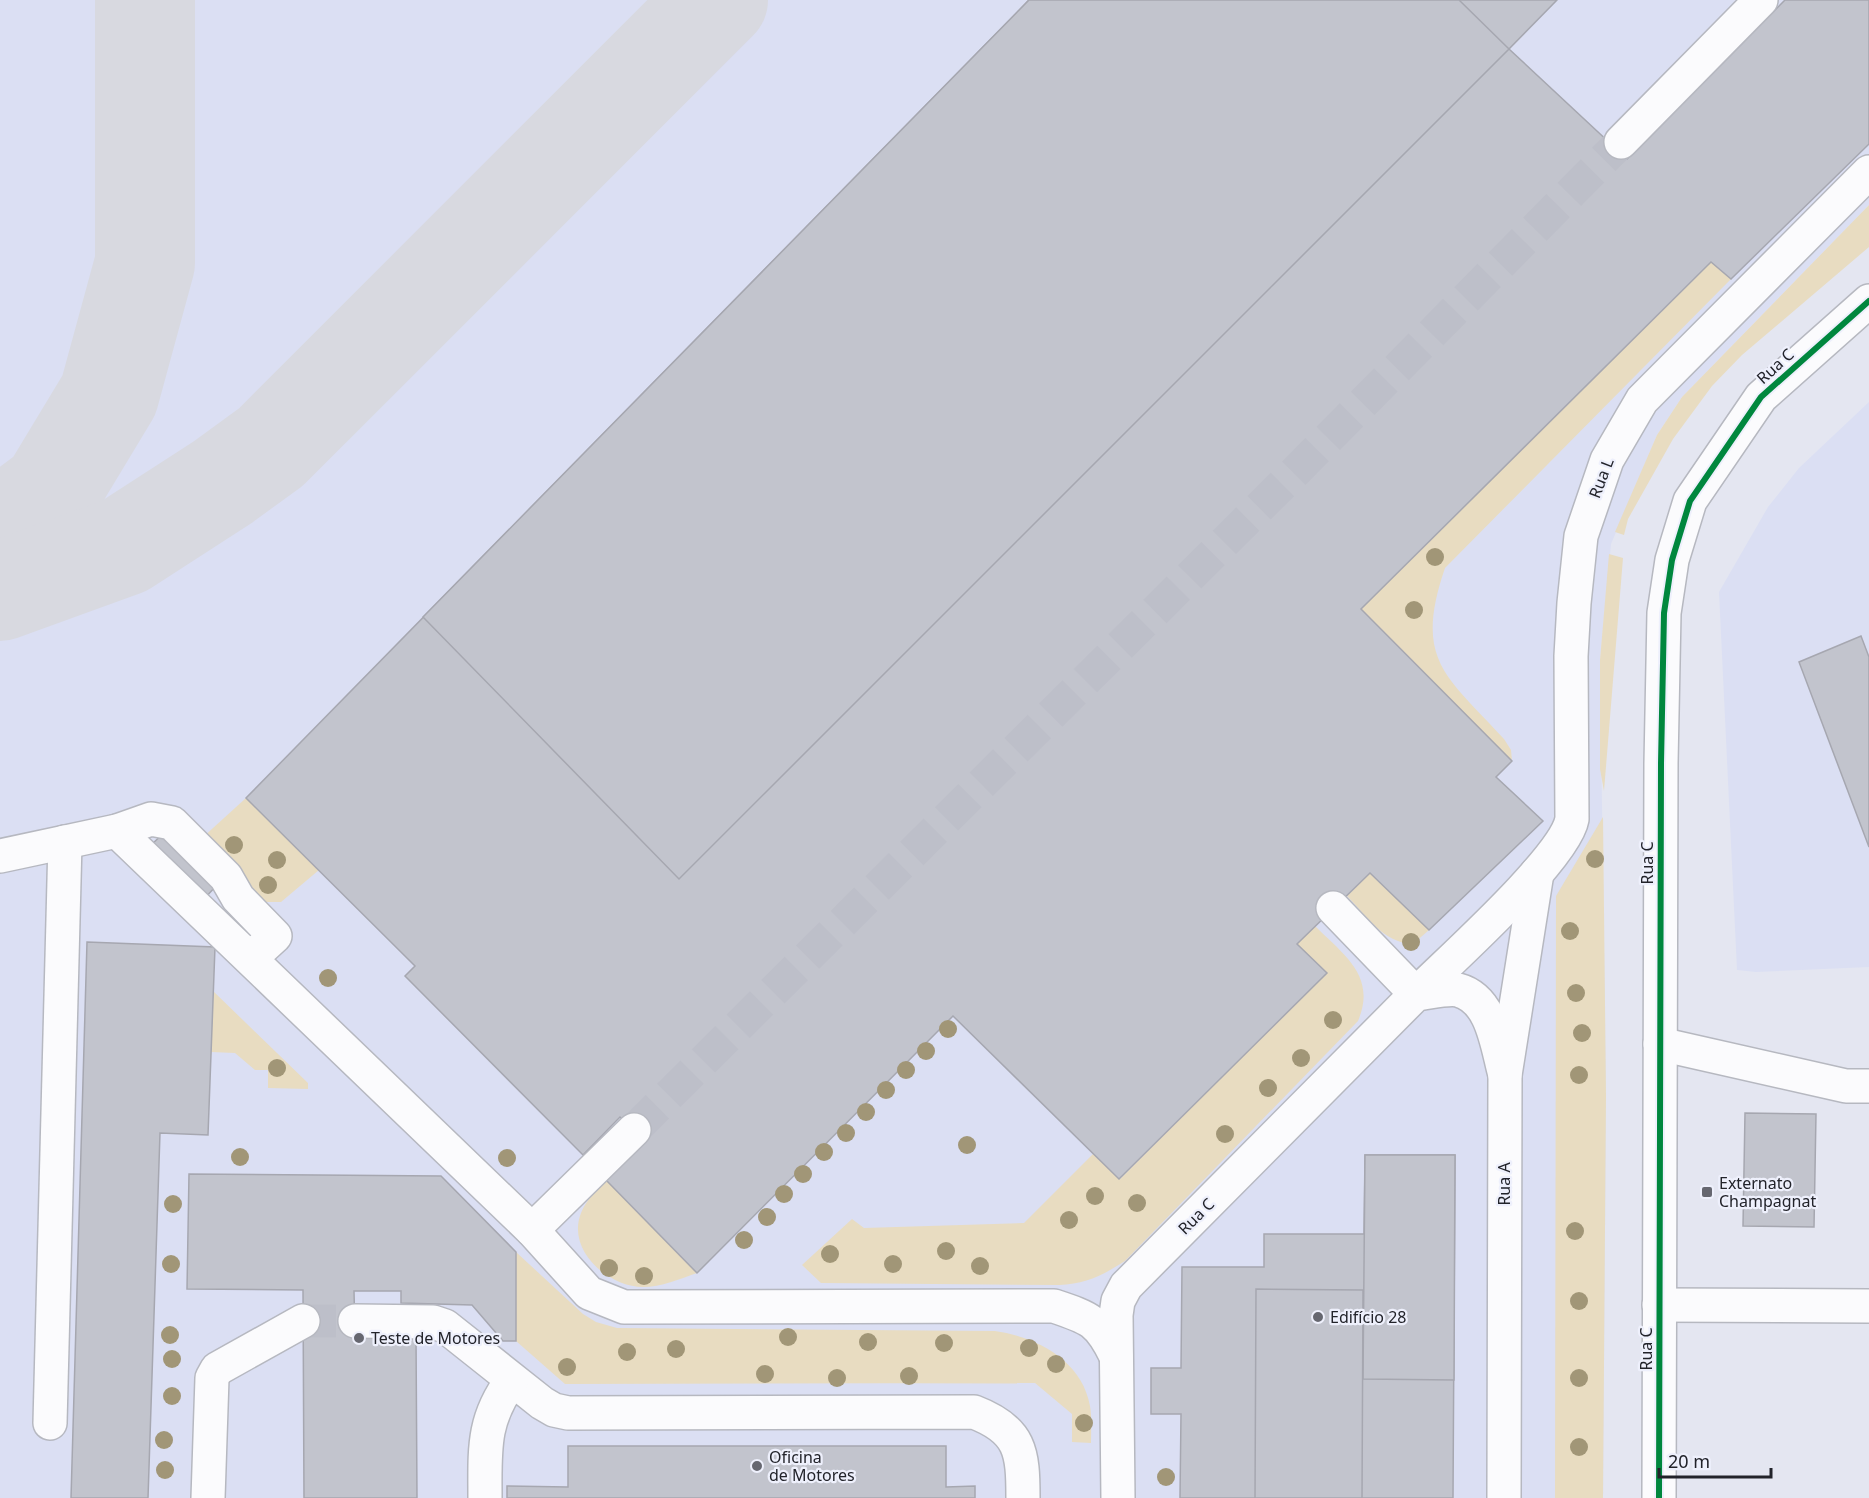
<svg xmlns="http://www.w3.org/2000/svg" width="1869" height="1498" font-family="'Noto Sans',sans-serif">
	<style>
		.built { fill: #dbdff3 }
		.green { fill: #e8dcc1 }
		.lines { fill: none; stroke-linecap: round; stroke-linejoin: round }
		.taxiway { stroke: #d8d9e0; stroke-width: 100 }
		.building { fill: #c2c4cd; stroke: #a6a7b0; stroke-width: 1.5 }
		.minor-tunnel { stroke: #bdbfc9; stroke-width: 33; stroke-dasharray: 33 16; stroke-linecap: butt }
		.minor-casing { stroke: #b6b8c0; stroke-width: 36 }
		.minor { stroke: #fbfbfd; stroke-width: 33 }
		.cycleway-casing { stroke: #eef0fc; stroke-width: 10 }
		.cycleway { stroke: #00873e; stroke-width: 6 }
		.tree { fill: #a19677 }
		.poi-dot { fill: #666770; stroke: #eef0fc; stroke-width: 2 }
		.labels { text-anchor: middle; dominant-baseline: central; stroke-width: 4.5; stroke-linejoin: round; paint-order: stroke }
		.street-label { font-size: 16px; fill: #22232a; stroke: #eef0fc }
		.poi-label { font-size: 16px; fill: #22232a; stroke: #eef0fc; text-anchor: start }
	</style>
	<rect width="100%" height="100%" fill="#e4e6f1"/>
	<g class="built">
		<path d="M0,0H1869V205L1682,397L1657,435L1611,544L1600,660L1606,1096L1603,1498H0Z"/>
		<path d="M1869,402V967L1756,972L1737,970L1719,592L1768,507L1799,468Z"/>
	</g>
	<g class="green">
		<path d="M1869,205V247L1742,355L1712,386L1673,439L1628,519L1624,535L1615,532L1657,435L1682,397Z"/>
		<path d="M1711,262L1731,279L1445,568C1413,661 1447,676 1504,739L1511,750L1512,761L1361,609Z"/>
		<path d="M1609,554L1623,558L1604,791L1600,769V660Z"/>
		<path d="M246,798L319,870L281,902H259L202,838Z"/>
		<path d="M1603,817L1606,1096L1603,1498H1555L1556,896Z"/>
		<path d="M1370,873L1429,930L1413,944C1383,943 1366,915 1347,896Z"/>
		<path d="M1315,926C1344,955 1377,976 1358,1021L1125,1261C1103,1275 1086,1284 1059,1285L821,1283L802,1265L852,1219L864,1228L1024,1223L1093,1154L1120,1179L1326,973L1297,944Z"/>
		<path d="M213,991L308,1083V1089L268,1088V1070H255L235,1053L211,1052Z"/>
		<path d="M606,1180L697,1273C680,1279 661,1287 643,1287C609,1287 566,1251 581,1213C586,1200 597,1190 606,1180Z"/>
		<path d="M516,1252L583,1314L596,1322L617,1328L995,1331C1036,1337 1082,1360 1090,1406C1092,1418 1091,1431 1091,1443L1072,1442V1414L1035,1383L565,1384L516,1341Z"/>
	</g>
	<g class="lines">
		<g class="taxiway">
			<path d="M0,529L51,491L109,395L145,263V0"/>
			<path d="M0,591L124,546L223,482L271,447L718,0"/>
		</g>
	</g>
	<g class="building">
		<path d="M1029,0H1557L1509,49L1627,159L1785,0H1869V144L1731,279L1711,262L1361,609L1512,761L1496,777L1543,821L1429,930L1370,873L1297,944L1327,973L1119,1179L953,1016L697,1273L606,1180L645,1141L620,1117L583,1155L405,976L415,966L246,798Z"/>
		<path d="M1029,0H1459L1509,49L679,879L423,617Z"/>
		<path d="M1861,636L1869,657V847L1799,662Z"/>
		<path d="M167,830L216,886L205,898L151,845Z"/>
		<path d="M87,942L215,947L208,1135L160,1133L148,1498H71Z"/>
		<path d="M1745,1113L1816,1114L1814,1227L1743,1226Z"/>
		<path d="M1365,1155H1455L1453,1498H1180L1181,1414H1151V1368H1181L1182,1267H1264V1234H1364Z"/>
		<path d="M1365,1155H1455L1454,1380L1363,1379Z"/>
		<path d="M189,1174L441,1176L516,1252V1341H503L472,1305L401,1303V1291H354L355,1334L416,1335L417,1498H304L303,1290L187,1289Z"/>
		<path d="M1256,1289L1363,1290L1362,1498H1255Z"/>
		<path d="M568,1446H946V1487L975,1486V1498H507V1486L568,1487Z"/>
	</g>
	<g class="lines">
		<g class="minor-tunnel">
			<path d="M634,1130L1294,473L1621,142"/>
			<path d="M303,1321H355"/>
		</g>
		<g class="minor-casing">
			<g id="minor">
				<path d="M1621,142L1761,0"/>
				<path d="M117,831L532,1230"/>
				<path d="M0,856L117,831L151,819L172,823L226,877L238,898L275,936L251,958"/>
				<path d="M1333,908L1416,994C1449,961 1565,858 1572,819L1571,656L1574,603L1581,536L1607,460L1642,400L1869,172"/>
				<path d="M1660,1044L1846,1086H1869"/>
				<path d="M634,1130L532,1230L589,1293L624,1307L1054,1306C1090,1318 1099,1321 1116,1356"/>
				<path d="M1659,1305L1869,1306"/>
				<path d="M355,1321L433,1322L445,1326L542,1403L554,1410L568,1413L974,1412C1021,1430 1023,1452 1023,1498"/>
				<path d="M50,1423L65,842"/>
				<path d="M208,1498L212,1378L217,1369L303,1321"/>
				<path d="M485,1498C485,1450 482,1420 512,1380"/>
				<path d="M1118,1498L1116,1315L1118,1301L1126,1286L1416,994C1428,993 1446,988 1458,990C1493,999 1497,1047 1505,1075"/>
				<path d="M1504,1498L1505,1075L1537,873"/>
				<path d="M1659,1498L1661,763L1664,613L1672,560L1690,501L1761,397L1869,301"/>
			</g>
		</g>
		<use href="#minor" class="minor"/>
		<g class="cycleway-casing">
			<path id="cycleway" d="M1659,1498L1661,763L1664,613L1672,560L1690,501L1761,397L1869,301"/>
		</g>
		<use href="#cycleway" class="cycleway"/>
	</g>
	<g class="tree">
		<circle cx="1435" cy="557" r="9"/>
		<circle cx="1414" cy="610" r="9"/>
		<circle cx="234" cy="845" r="9"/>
		<circle cx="1595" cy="859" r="9"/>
		<circle cx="277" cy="860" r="9"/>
		<circle cx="268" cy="885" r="9"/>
		<circle cx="1570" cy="931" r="9"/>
		<circle cx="1411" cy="942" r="9"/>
		<circle cx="328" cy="978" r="9"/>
		<circle cx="1576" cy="993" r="9"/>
		<circle cx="1333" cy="1020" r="9"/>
		<circle cx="948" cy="1029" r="9"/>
		<circle cx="1582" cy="1033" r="9"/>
		<circle cx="926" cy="1051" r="9"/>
		<circle cx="1301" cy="1058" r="9"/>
		<circle cx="277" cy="1068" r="9"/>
		<circle cx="906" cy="1070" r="9"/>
		<circle cx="1579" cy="1075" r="9"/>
		<circle cx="1268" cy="1088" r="9"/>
		<circle cx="886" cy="1090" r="9"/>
		<circle cx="866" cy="1112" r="9"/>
		<circle cx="846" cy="1133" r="9"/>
		<circle cx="1225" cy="1134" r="9"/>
		<circle cx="967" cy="1145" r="9"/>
		<circle cx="824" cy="1152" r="9"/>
		<circle cx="240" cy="1157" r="9"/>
		<circle cx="507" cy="1158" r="9"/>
		<circle cx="803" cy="1174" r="9"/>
		<circle cx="784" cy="1194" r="9"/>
		<circle cx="1095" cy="1196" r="9"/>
		<circle cx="1137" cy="1203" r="9"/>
		<circle cx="173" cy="1204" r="9"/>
		<circle cx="767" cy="1217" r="9"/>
		<circle cx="1069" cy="1220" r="9"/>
		<circle cx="1575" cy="1231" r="9"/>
		<circle cx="744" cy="1240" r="9"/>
		<circle cx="946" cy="1251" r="9"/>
		<circle cx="830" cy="1254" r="9"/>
		<circle cx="171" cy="1264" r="9"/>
		<circle cx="893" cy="1264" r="9"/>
		<circle cx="980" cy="1266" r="9"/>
		<circle cx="609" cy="1268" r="9"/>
		<circle cx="644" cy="1276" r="9"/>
		<circle cx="1579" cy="1301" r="9"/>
		<circle cx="170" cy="1335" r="9"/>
		<circle cx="788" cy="1337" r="9"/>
		<circle cx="868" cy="1342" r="9"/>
		<circle cx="944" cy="1343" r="9"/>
		<circle cx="1029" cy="1348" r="9"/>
		<circle cx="676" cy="1349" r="9"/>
		<circle cx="627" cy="1352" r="9"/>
		<circle cx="172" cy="1359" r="9"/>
		<circle cx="1056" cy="1364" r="9"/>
		<circle cx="567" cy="1367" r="9"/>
		<circle cx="765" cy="1374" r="9"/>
		<circle cx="909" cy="1376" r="9"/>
		<circle cx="837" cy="1378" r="9"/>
		<circle cx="1579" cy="1378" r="9"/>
		<circle cx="172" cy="1396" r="9"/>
		<circle cx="1084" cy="1423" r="9"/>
		<circle cx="164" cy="1440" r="9"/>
		<circle cx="1579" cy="1447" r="9"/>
		<circle cx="165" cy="1470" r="9"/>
		<circle cx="1166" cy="1477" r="9"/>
	</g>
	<g class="poi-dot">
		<rect x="1701" y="1186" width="12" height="12" rx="3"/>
		<circle cx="1318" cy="1317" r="6"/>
		<circle cx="359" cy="1338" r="6"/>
		<circle cx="757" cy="1466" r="6"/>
	</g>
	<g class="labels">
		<g class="street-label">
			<text transform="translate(1775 366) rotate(-42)">Rua C</text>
			<text transform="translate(1601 478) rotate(-69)">Rua L</text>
			<text transform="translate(1647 863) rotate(-90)">Rua C</text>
			<text transform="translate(1504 1184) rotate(-90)">Rua A</text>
			<text transform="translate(1196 1216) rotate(-45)">Rua C</text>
			<text transform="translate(1646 1349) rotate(-90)">Rua C</text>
		</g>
		<g class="poi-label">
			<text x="1719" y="1183">Externato<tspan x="1719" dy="18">Champagnat</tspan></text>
			<text x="1330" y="1317">Edifício 28</text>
			<text x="371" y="1338">Teste de Motores</text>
			<text x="769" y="1457">Oficina<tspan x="769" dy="18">de Motores</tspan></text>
		</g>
	</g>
	<path d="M1659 1468v9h112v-9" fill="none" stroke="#22232a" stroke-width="3"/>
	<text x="1668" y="1468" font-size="18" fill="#22232a" stroke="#eef0fc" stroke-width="4.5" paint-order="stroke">20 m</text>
</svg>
